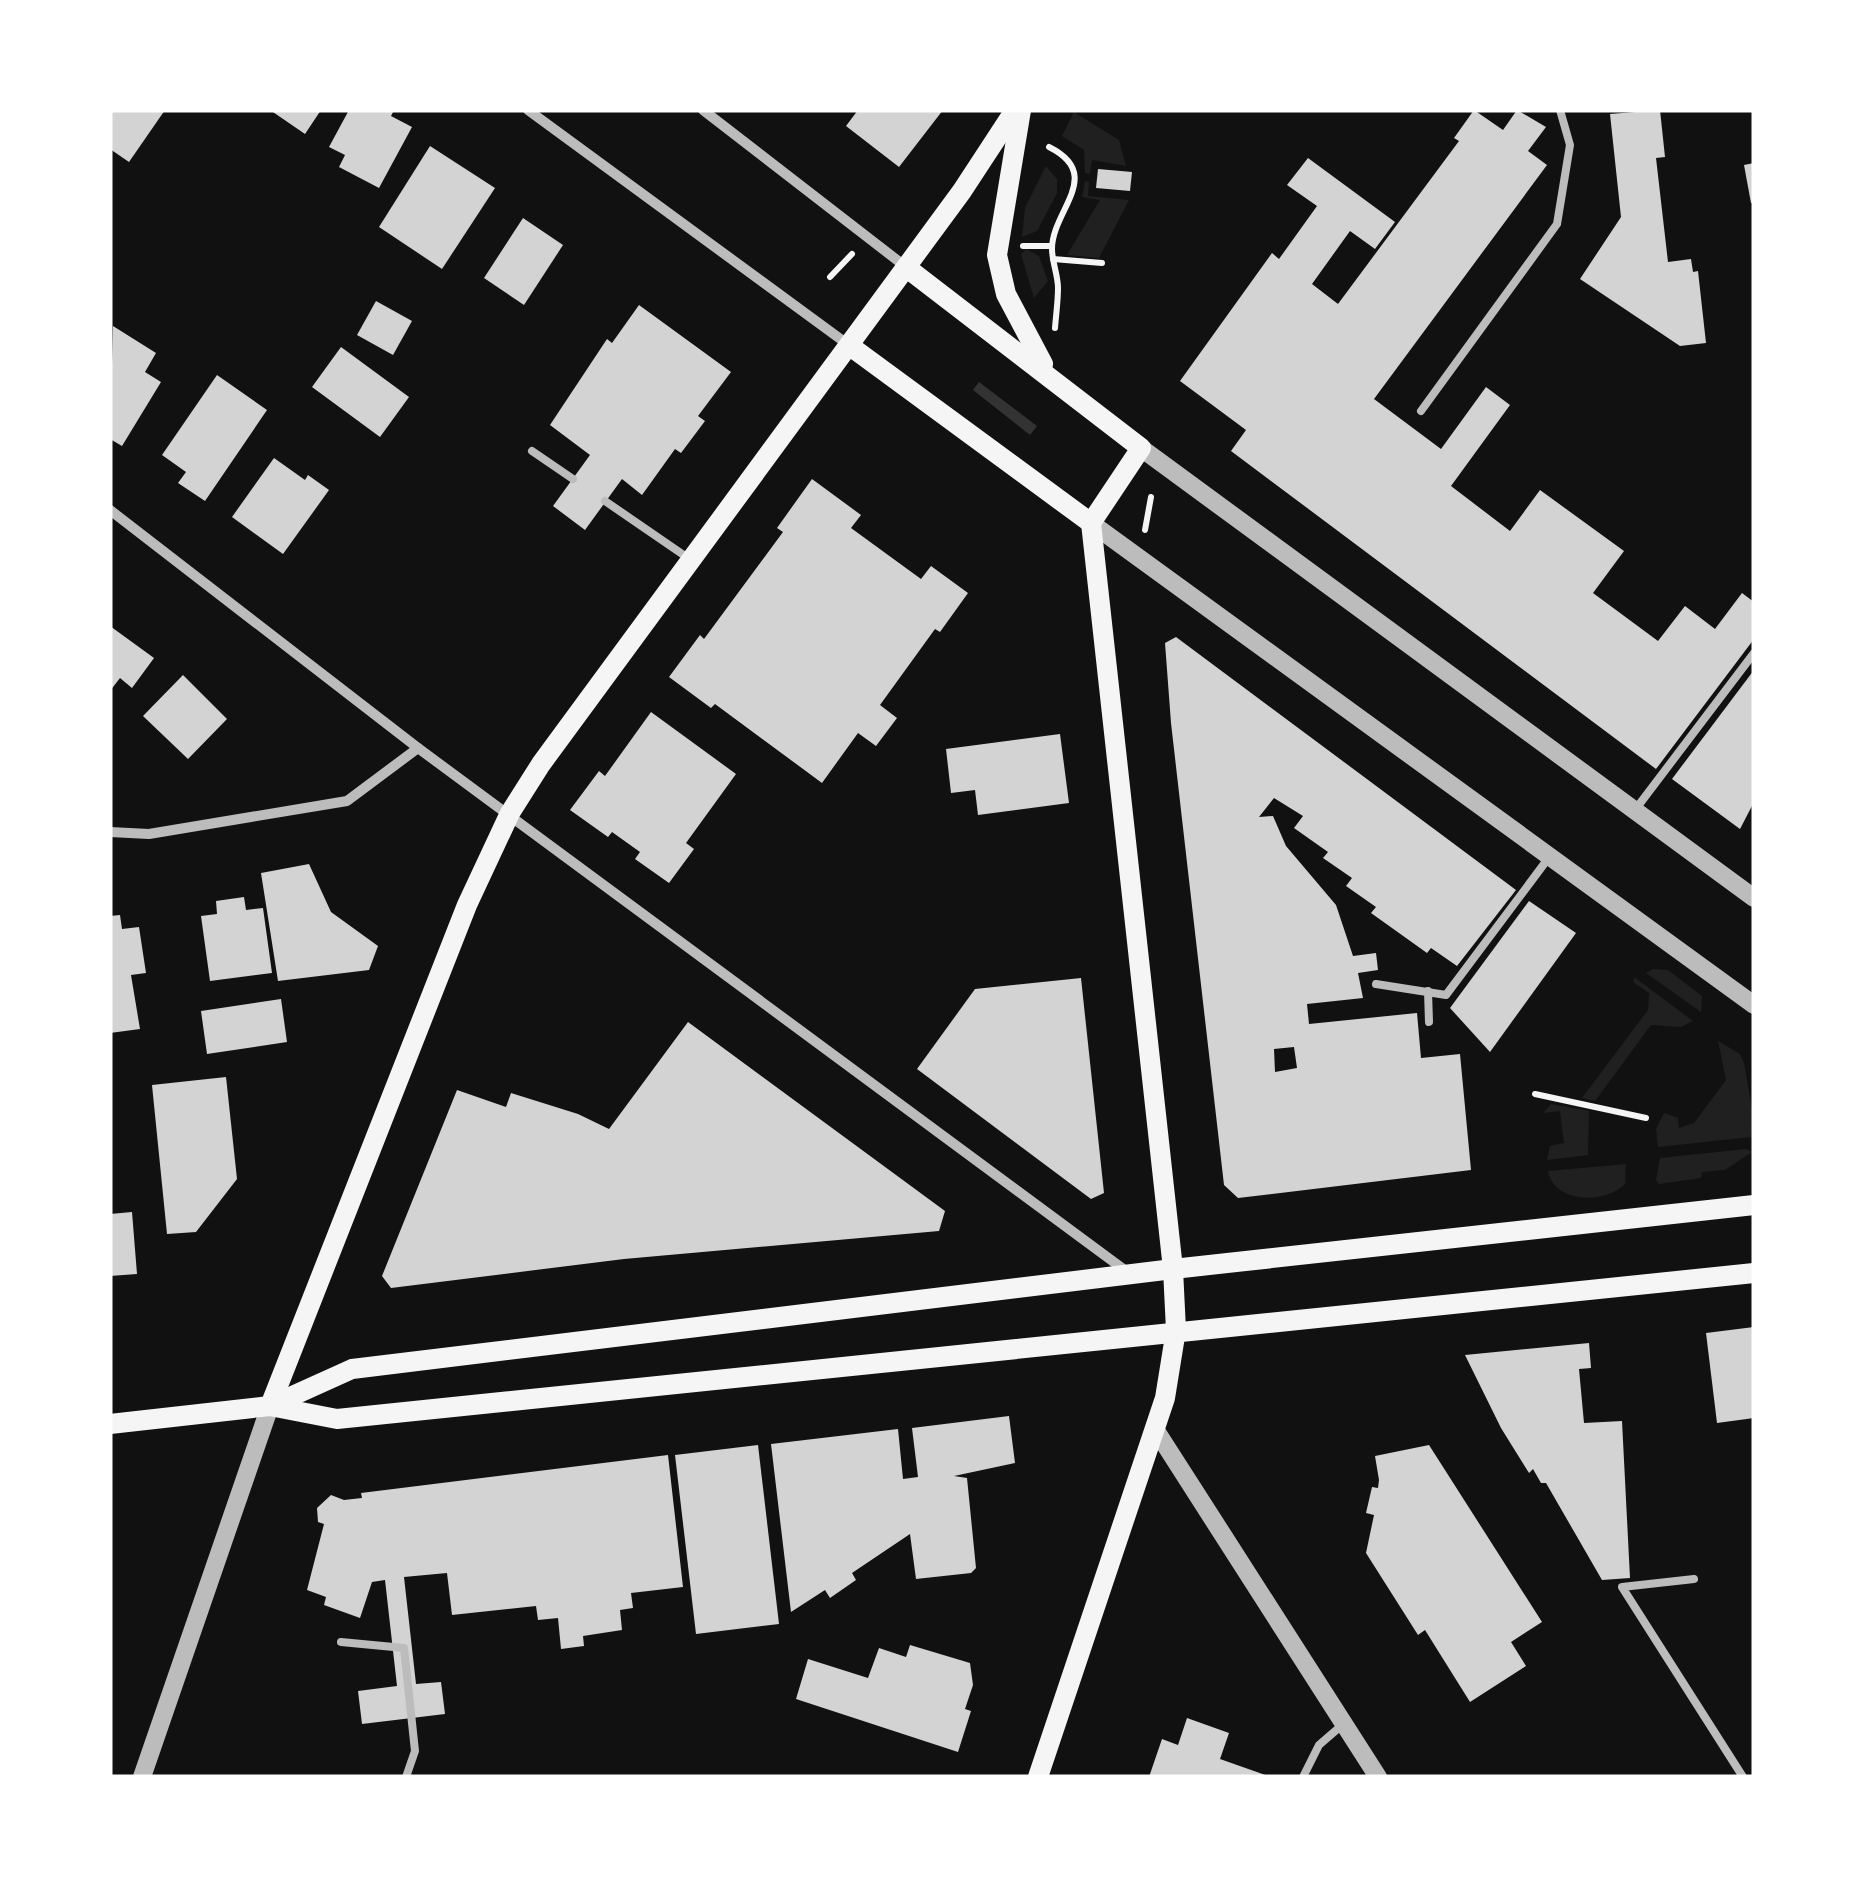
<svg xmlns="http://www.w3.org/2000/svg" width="1864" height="1887" font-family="'Fira Sans Condensed',sans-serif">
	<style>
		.green { fill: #202020 }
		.water { fill: #333 }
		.building { fill: #d3d3d3; fill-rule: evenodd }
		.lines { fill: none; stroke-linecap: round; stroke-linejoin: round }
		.path { stroke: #f5f5f5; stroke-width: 6 }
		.service { stroke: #bcbcbc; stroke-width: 8 }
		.minor { stroke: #bcbcbc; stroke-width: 10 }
		.tertiary { stroke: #bcbcbc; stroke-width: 18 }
		.secondary { stroke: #f5f5f5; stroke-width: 20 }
	</style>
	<rect width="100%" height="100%" fill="#111"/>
	<g class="green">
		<path d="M1074,112L1119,140L1126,166L1092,160L1090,174L1085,173L1084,150L1062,136Z"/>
		<path d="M1046,166L1057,179V193L1037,231L1022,237L1025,208Z"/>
		<path d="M1085,181L1089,182L1088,196L1129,200L1099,258L1067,255L1100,200L1082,197Z"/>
		<path d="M1026,249L1039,256L1048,281L1034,298L1021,254Z"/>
		<path d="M1653,969L1668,970L1702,996L1701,1012L1646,973Z"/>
		<path d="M1634,977L1693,1021L1681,1027L1651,1025L1595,1101L1582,1098L1648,1010L1649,993L1633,982Z"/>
		<path d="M1718,1041L1740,1054L1744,1063L1754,1121L1751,1137L1658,1147L1656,1129L1664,1113L1678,1118L1679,1128L1694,1123L1726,1080Z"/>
		<path d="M1551,1104L1589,1111L1588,1155L1547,1160L1550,1146L1564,1143L1560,1111L1543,1113Z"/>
		<path d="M1746,1149L1752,1152L1725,1170L1702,1172L1701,1178L1659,1184L1656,1180L1660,1158Z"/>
		<path d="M1626,1164L1625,1184C1606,1204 1554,1204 1548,1171Z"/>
	</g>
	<path class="water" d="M979,382L1037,426L1030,435L973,390Z"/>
	<g class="building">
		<path d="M110,110H165L129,162L110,149Z"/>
		<path d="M270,110H321L305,134Z"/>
		<path d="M349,110H394L391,116L412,127L379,188L339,167L345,155L329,147Z"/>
		<path d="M858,110H943L899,167L846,126Z"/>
		<path d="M1474,110L1503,130L1517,110L1546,127L1528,151L1547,165L1374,399L1441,449L1486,387L1510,405L1451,486L1510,531L1540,490L1624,551L1593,593L1658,641L1685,606L1715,629L1742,593L1754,602V639L1656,769L1231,451L1246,430L1180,381L1272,253L1279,259L1317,206L1287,185L1308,158L1395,222L1375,249L1350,231L1312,284L1338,304L1459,141L1454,138Z"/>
		<path d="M1660,110L1665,157L1656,158L1668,262L1691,259L1693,272L1698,271L1706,343L1680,346L1580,279L1621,217L1610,114Z"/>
		<path d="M430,146L495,188L442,269L379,227Z"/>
		<path d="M1754,163V203H1751L1744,165Z"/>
		<path d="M1098,169L1132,172L1130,191L1096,188Z"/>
		<path d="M523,218L563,245L524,305L484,278Z"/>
		<path d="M376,301L412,321L393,355L357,335Z"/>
		<path d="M639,305L731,372L698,416L705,421L681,453L675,449L642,495L622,479L585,530L553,506L590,455L550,425L607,339L612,343Z"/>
		<path d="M113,326L156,353L145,372L161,382L122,446L110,439Z"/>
		<path d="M341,347L409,397L380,437L312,387Z"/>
		<path d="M217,375L267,410L205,501L178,483L186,472L162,455Z"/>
		<path d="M274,458L305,480L308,475L329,490L283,554L232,517Z"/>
		<path d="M812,479L861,515L851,528L921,579L931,566L968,593L940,632L935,629L880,705L897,718L876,746L858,733L822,783L715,704L711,708L669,677L700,635L704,639L783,532L777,528Z"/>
		<path d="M110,626L154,658L132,688L120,678L110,691Z"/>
		<path d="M1176,637L1516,890L1457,966L1431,948L1427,953L1371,913L1376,907L1346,886L1352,878L1323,858L1328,852L1294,828L1303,816L1274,798L1259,817L1273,816L1286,846L1336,905L1353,956L1376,953L1378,970L1358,973L1363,998L1307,1004L1309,1024L1417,1013L1421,1058L1460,1054L1471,1170L1238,1198L1224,1185L1171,723L1165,643ZM1294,1047L1297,1068L1275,1072L1274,1049Z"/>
		<path d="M1754,670V802L1740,829L1672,779Z"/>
		<path d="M183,675L227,719L188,759L143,716Z"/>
		<path d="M651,712L736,774L686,843L694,849L669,883L635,859L640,852L612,832L608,837L570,810L599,771L605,776Z"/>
		<path d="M1060,734L1069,803L978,815L975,790L951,793L946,749Z"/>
		<path d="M309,864L331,912L378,946L369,970L278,981L261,873Z"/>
		<path d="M244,897L246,910L263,908L272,973L210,981L201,916L217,914L216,901Z"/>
		<path d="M1529,901L1576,933L1490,1052L1450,1008Z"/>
		<path d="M120,915L122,929L139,927L146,973L131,975L140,1029L110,1033V916Z"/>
		<path d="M1081,978L1104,1193L1091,1199L917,1069L975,989Z"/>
		<path d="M281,999L287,1042L207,1054L201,1011Z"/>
		<path d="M688,1022L945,1211L939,1231L624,1259L391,1288L382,1276L457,1090L506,1107L511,1093L578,1114L609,1129Z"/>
		<path d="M226,1077L237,1179L196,1232L167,1234L152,1085Z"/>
		<path d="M132,1212L137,1274L110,1276V1214Z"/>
		<path d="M1754,1327V1418L1717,1423L1706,1333Z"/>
		<path d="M1589,1343L1591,1368L1579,1369L1584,1423L1622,1421L1630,1578L1602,1580L1546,1483H1541L1533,1469L1529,1473L1501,1428L1465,1355Z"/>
		<path d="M1009,1416L1015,1463L954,1476L967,1478L976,1568L971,1573L916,1579L910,1534L852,1573L856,1580L830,1598L825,1590L791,1612L771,1444L898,1429L903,1479L918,1477L912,1428Z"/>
		<path d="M758,1445L779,1624L696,1634L675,1455Z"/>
		<path d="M1429,1445L1542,1622L1511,1642L1526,1666L1470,1702L1425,1630L1418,1635L1366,1553L1374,1515L1366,1513L1372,1487L1378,1488L1379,1480L1375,1456Z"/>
		<path d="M668,1455L683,1587L631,1593L633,1608L620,1610L622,1630L583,1636L584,1646L561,1649L558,1618L538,1620L536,1606L452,1615L447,1573L404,1577L416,1684L441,1682L445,1714L362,1724L358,1691L397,1686L385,1580L372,1582L360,1618L324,1605L326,1597L307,1590L324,1524L318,1522L317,1508L331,1495L344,1500L362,1498L361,1493Z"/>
		<path d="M910,1645L970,1663L973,1685L965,1709L971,1711L958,1752L796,1699L808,1659L868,1678L879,1648L906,1657Z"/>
		<path d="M1187,1718L1229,1733L1220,1759L1271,1777H1149L1162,1739L1178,1745Z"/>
	</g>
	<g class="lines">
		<g class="path">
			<path d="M1049,147C1105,175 1052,210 1052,249C1052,262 1058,275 1058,288C1058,301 1056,315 1055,328"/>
			<path d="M1023,246H1052"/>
			<path d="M1053,259L1102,263"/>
			<path d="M830,277L852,254"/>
			<path d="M1145,530L1151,497"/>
			<path d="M1535,1094L1646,1118"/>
		</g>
		<g class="service">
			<path d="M1421,411L1557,224L1570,145L1560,110"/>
			<path d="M532,451L573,479"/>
			<path d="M605,501L688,558"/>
			<path d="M1635,810L1754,653"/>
			<path d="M1376,984L1446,995L1550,856"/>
			<path d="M1428,991L1429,1022"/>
			<path d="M1694,1579L1622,1587L1743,1777"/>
			<path d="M341,1642L404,1648L415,1751L406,1777"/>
			<path d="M1303,1777L1319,1745L1341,1726"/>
		</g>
		<g class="minor">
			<path d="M528,110L850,346"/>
			<path d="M703,110L906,267"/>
			<path d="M110,510L418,748L1126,1271"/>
			<path d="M110,832L149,834L347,801L418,748"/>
		</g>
		<g class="tertiary">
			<path d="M1141,448L1754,898"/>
			<path d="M1091,523L1754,1005"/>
			<path d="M1155,1429L1378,1777"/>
			<path d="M142,1777L270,1406"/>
		</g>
		<g class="secondary">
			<path d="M1021,110L997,255L1006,294L1043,364"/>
			<path d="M907,268L1141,448L1091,523L1173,1269L1176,1330L1165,1398L1038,1777"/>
			<path d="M850,346L1091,523"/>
			<path d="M270,1406L467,905L510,813L541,764L962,191L1015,110"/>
			<path d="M270,1406L352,1369L1173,1269L1754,1205"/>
			<path d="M110,1424L270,1406L337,1419L1754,1273"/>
		</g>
	</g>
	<rect width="1864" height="1887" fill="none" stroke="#ffffff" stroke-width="225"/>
</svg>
